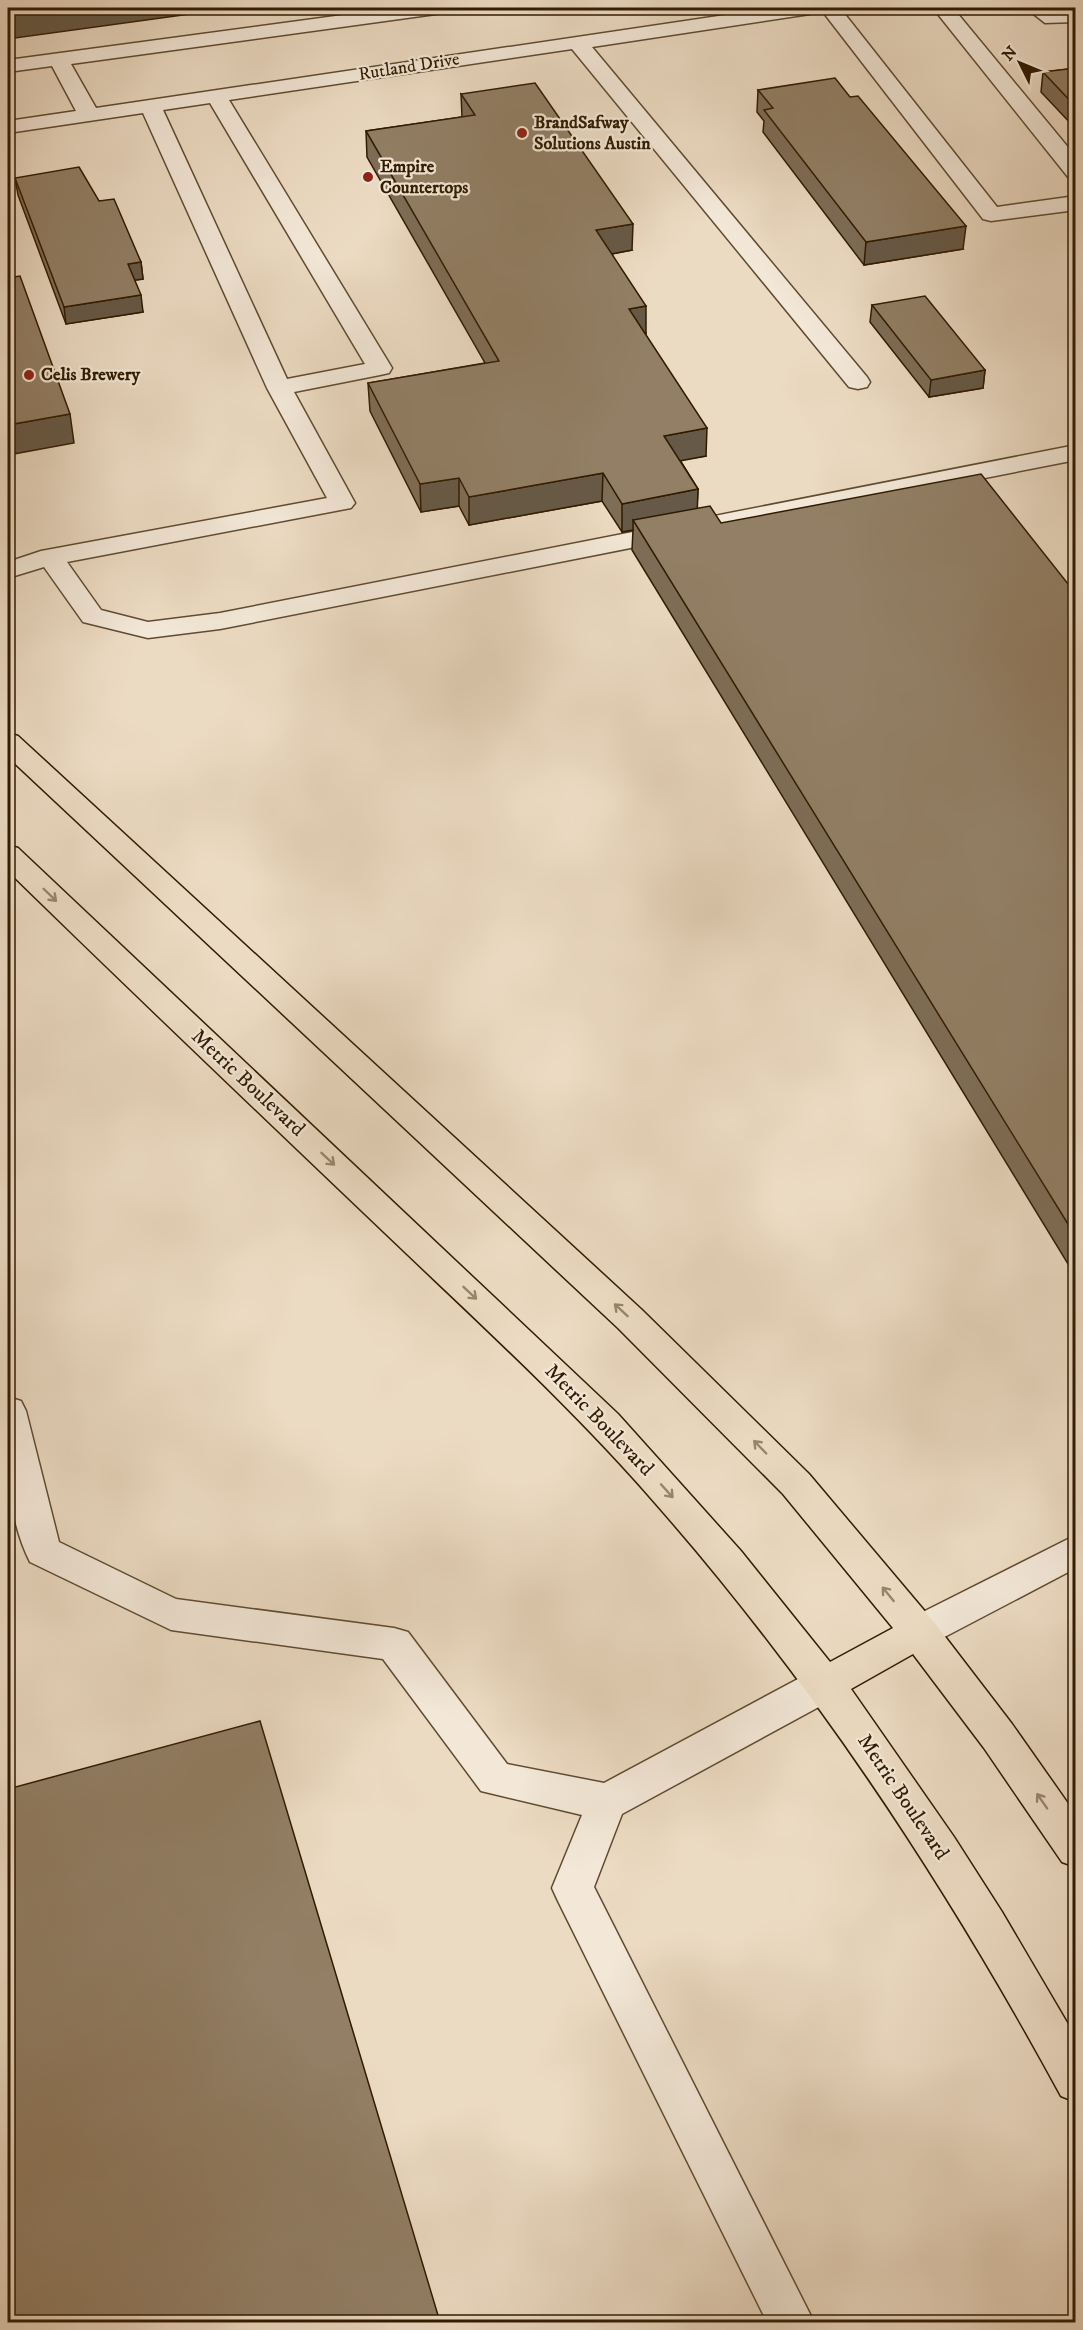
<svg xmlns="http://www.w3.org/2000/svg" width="1083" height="2330" font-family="'IM FELL DW Pica',serif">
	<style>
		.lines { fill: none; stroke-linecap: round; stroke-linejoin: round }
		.minor-casing { stroke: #604b31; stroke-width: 3 }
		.major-casing { stroke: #311b00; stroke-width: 3 }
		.minor { fill: #f3e8d8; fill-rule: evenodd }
		.major { fill: #ecdbc3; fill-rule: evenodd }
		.wall { fill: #7e6d57; stroke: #311b00; stroke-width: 1.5 }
		.shaded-wall { fill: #665947; stroke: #311b00; stroke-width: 1.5 }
		.building { fill: #927f65; stroke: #311b00; stroke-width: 1.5 }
		.oneway { stroke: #98856b }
		.poi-dot { fill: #8f2418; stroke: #f3e8d8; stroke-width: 2 }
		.labels { text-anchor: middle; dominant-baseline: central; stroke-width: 4.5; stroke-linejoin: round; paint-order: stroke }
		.far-street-label { font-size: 18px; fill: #311b00; stroke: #f3e8d8 }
		.far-poi-label { font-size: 18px; font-weight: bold; fill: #311b00; stroke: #f3e8d8; text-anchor: start }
		.street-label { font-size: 21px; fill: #311b00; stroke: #f3e8d8 }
	</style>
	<rect width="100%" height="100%" fill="#ecdbc3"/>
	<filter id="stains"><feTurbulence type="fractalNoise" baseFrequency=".00333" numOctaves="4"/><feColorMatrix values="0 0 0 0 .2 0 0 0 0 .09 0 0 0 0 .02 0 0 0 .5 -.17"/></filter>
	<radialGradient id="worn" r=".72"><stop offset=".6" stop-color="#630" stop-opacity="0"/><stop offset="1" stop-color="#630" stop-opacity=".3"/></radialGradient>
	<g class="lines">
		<g class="minor-casing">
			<g id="minor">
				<path d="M395,8H446L443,12L436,14L71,64L96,108L773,8H840L997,207L1076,196V210L991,221L983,219L820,8L817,12L810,14L592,47L867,377L870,382L867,387L858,389L849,387L572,49L229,100L392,368L389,373L380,375L294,392L355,503L351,508L67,562L101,610L148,622L220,613L1076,445V460L220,629L148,638L83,622L44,567L8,578V562L41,551L327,498L267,388L143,113L8,133V121L76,111L52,66L8,72V60ZM210,103L365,364L287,379L163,110Z"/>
				<path d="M933,8H953L1076,157V178L1068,177Z"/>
				<path d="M1026,8H1049L1056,12L1076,10V22L1045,23Z"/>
				<path d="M8,1397L21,1401L26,1411L59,1542L176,1599L394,1628L408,1632L507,1764L604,1783L811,1672L825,1667L839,1672L844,1684L839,1696L622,1814L594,1887L814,2322H767L558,1901L552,1888L582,1815L481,1791L383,1659L171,1630L30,1562C7,1517 2,1446 8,1397Z"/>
				<path d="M1076,1535V1568L933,1643L919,1648L905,1643L900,1632L905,1621Z"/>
			</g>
		</g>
		<g class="major-casing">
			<path id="major" d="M8,733L18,736L642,1310L809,1474L933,1621L1012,1724L1076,1815V1867L1062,1862L984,1748L913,1654L851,1689L954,1837L1002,1912L1076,2038V2102L1061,2096C946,1884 815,1685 656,1504C572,1407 477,1321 385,1233C259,1113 133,993 8,871V845L18,848L618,1414L741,1551L830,1662L893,1628L783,1494L618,1328L8,757Z"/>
		</g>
		<use href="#minor" class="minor"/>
		<use href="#major" class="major"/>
	</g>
	<g class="wall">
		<path d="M1076,68V129L1041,92L1043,72Z"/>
		<path d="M758,90L963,249L864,265L763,132L764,121L757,112Z"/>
		<path d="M461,94L632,250L612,254L646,333H645L706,456L680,460L698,489L697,508L721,523L1076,594V1277L632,550L633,530L622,532L602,501L469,525L459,506L421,512L370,411L368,383L485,363L367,157L366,131L462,117Z"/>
		<path d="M15,178L99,201L141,262L143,279L134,280L143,312L66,324L18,195Z"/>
		<path d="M872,305L985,370L983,388L929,397L870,322Z"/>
	</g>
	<g class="shaded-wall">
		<path d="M40,8H234L8,39V12Z"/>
		<path d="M633,224L632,250L595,257L596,230Z"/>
		<path d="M966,226L963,249L864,265L866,242Z"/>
		<path d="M141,262L143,279L130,281L128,264Z"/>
		<path d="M141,295L143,312L66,324L64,307Z"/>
		<path d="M646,306V333L628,336L629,309Z"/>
		<path d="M985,370L983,388L929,397L931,380Z"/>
		<path d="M70,414L74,443L8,455V425Z"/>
		<path d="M707,428L706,456L663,464L664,436Z"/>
		<path d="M603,473L602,501L469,525V497Z"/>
		<path d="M459,478V506L421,512L420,484Z"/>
		<path d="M698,489L697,517L633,520V530L622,532V504Z"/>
	</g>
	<g class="building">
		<path d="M8,8H40L8,12Z"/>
		<path d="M1076,68V107L1043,72Z"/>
		<path d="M835,78L850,97L858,96L966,226L866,242L764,110L773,108L758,90Z"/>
		<path d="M535,83L633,224L596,230L646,306L629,309L707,428L664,436L698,489L622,504L603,473L469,497L459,478L420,484L368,383L499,361L366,131L475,115L461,94Z"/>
		<path d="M79,167L99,201L114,199L141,262L128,264L141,295L64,307L15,178Z"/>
		<path d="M20,276L70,414L8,425V278Z"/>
		<path d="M925,296L985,370L931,380L872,305Z"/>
		<path d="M981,474L1076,594V1237L633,520L710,506L721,523Z"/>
		<path d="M260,1721L440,2322H8V1789Z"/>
	</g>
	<defs><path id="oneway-shaft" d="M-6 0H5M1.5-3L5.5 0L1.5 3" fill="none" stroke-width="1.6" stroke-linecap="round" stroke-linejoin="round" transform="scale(1.5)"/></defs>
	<g class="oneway">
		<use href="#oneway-shaft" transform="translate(50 895) rotate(44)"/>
		<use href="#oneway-shaft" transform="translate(328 1159) rotate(43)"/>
		<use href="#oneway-shaft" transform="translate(470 1293) rotate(43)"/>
		<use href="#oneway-shaft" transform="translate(621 1310) rotate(-137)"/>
		<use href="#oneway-shaft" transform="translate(760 1447) rotate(-134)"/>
		<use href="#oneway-shaft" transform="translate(667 1491) rotate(48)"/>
		<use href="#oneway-shaft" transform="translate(888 1594) rotate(-129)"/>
		<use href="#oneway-shaft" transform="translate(1042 1801) rotate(-125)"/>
	</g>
	<g class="poi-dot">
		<circle cx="522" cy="133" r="6"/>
		<circle cx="368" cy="177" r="6"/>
		<circle cx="29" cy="375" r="6"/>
	</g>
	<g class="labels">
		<g class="far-street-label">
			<text transform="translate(409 67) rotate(-9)">Rutland Drive</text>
		</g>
		<g class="far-poi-label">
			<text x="534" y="123">BrandSafway<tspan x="534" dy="21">Solutions Austin</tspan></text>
			<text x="380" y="167">Empire<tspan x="380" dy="21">Countertops</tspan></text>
			<text x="41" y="375">Celis Brewery</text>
		</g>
		<g class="street-label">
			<text transform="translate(248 1083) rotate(43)">Metric Boulevard</text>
			<text transform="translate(599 1420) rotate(46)">Metric Boulevard</text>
			<text transform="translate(903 1797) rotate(56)">Metric Boulevard</text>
		</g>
	</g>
	<rect width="1083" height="2330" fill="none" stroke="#ecdbc3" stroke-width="30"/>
	<rect x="9" y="9" width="1065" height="2312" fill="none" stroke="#311b00" stroke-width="3"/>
	<rect x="15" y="15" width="1053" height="2300" fill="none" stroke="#311b00" stroke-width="1.5"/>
	<g transform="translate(1020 63) rotate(313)" stroke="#f3e8d8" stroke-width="4.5" paint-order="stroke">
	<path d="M0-4.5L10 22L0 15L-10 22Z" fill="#311b00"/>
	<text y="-9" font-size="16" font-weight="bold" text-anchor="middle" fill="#311b00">N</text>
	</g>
	<rect width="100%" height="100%" filter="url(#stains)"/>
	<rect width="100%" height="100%" fill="url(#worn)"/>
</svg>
